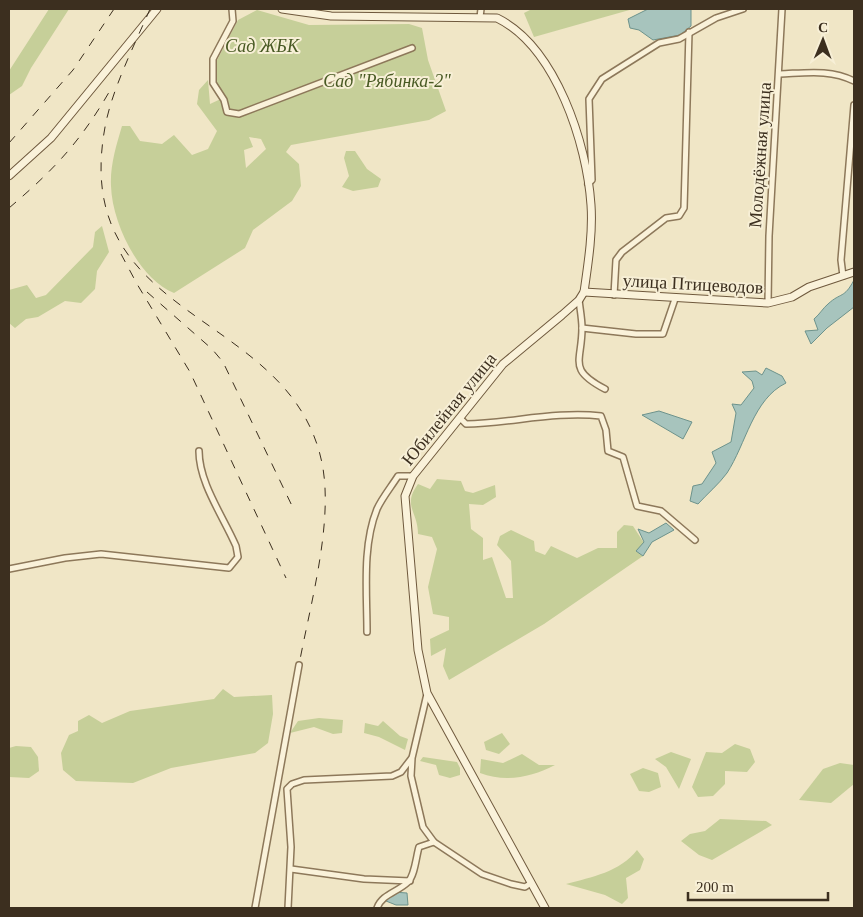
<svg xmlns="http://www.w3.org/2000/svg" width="863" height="917" font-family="Georgia,serif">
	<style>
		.green { fill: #c6cf99; fill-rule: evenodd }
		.water { fill: #a7c4bd; stroke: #6d938c }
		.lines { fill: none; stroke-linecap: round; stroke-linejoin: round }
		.street-casing { stroke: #8d785a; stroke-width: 8 }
		.secondary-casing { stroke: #6f593d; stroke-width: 9 }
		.street { stroke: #faf2da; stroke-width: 5 }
		.secondary { stroke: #faf2da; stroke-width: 7 }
		.rail { stroke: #3c2f1f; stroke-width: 1; stroke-dasharray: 9 9; stroke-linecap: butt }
		.labels { text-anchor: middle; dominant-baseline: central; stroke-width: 4; stroke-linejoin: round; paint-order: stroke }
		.park-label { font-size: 18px; font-style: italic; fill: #495a24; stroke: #f7efd6 }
		.street-label { font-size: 18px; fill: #3c2f1f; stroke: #f7efd6 }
	</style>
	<rect width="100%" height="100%" fill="#f0e6c6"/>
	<g class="green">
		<path d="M49,9H69L31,68L22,86L9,95V71Z"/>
		<path d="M532,9H633L534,37L524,13Z"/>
		<path d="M257,10L309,25L409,24L422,28L428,60L446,111L429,120L291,145L286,152L299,164L301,186L292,201L253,230L245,248L174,293C139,279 112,223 111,186C110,166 116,146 122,126H130L140,141L162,144L174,135L192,155L208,149L217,131L197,104L199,90L208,80L210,104L225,97L215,79V64L238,20ZM249,137L261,139L266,149L246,168L244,150L253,147Z"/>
		<path d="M346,151H355L367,169L381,179L378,187L353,191L342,187L349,176L344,158Z"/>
		<path d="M102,226L109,252L97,271L95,289L81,303L65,301L38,317L26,319L15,328L9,323V290L27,285L36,298L46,295L93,247L95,232Z"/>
		<path d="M437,479L461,481L465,491L473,493L495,485L496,497L483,505L469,504L471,529L483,538V560L492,557L506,598H513L511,561L497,545L500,536L511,530L534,541L535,551L545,555L551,546L577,558L598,548H617V532L624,525L633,526L644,543L637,551L643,556L544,624L449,680L443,666L446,648L431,656L430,639L449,630V617L433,614L428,587L437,549L432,537L418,534C418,511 402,506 418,484L430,489Z"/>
		<path d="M223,689L234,697L272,695L273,714L268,743L255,753L171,768L133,783L76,781L63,770L61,753L69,735L78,731V721L89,715L102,723L130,711L214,699Z"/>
		<path d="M319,718L343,720L342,733L333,734L314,727L290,733L298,721Z"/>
		<path d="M383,721L400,736L408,739L405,750L379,737L364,733L365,723L378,726Z"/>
		<path d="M502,733L510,744L499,754L486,750L484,742Z"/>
		<path d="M735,744L750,749L755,762L747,772L725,771V784L713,796L698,797L692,787L706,752L722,753Z"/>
		<path d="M16,746L31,747L38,757L39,771L29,778L9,777V748Z"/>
		<path d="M671,752L691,759L679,789L666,767L655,759Z"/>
		<path d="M522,754L539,765H555C532,777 506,783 480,773L481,759L503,763Z"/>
		<path d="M423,757L457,762L460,768V775L450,778L439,775L436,765L420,761Z"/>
		<path d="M840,763L854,765V784L831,803L799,800L823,769Z"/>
		<path d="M643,768L658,773L661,787L649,792L639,791L630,774Z"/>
		<path d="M720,819L766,821L772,825L712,860L699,855L681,841L690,834L705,831Z"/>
		<path d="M637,850L644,859L640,870L626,878L628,898L622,904L605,895L566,884C592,877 620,872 637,850Z"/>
	</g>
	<g class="water">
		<path d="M648,9H691V26L680,35L653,40L639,30L630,28L628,19Z"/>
		<path d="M854,280V307L827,328L811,344L805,331L818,330L814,319C820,314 823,308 828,304C841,292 844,299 854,280Z"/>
		<path d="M766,368L782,376L786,383C753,399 746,444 727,473C719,484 707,494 698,504L690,501L693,486L702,484L716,463L712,452L731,442L736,413L732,404L741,405L754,388L752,381L742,372L756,371L762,375Z"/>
		<path d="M659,411L692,422L683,439L642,415Z"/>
		<path d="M666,523L674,530L652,542L643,556L636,551L644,542L638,529L649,533Z"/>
		<path d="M393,892L407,893L408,905H396L386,901Z"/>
	</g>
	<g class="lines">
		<g class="street-casing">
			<g id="street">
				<path d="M232,9L233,21L213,59V83L224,100L227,112L239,114L412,48"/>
				<path d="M480,17L481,9"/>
				<path d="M780,74C806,73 830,69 854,81"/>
				<path d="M588,184L592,180L589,99L602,79L659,43L679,39L716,18L743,9"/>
				<path d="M843,276L841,260L854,105"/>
				<path d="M614,295L616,260L622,252L666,218L679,216L684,208L689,32"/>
				<path d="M579,300C580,309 582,319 582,328C582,362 567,369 605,389"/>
				<path d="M768,303L769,236L782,9"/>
				<path d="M582,328L636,334H663L675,299"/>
				<path d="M460,418L466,424C511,423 556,411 601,416L606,430L608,451L623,457L637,506L661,511L695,540"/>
				<path d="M9,569L65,558L101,554L229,568L238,557L236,546C223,516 199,483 199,451"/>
				<path d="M367,632C367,592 362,546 377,509C382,498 391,487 398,476H413"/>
				<path d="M427,694L412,758L411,776L423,827L434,842L482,874L511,884L525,887L531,883"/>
				<path d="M291,869L364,879L410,881"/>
				<path d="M255,908L299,665"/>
				<path d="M288,908L291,847L287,789L292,784L304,780L392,776L401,772L411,759"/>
				<path d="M377,908C382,894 398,892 408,882C415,875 416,857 419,847L434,842"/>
			</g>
		</g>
		<g class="secondary-casing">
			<g id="secondary">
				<path d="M282,9L331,16L497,18C556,47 587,144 591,205C593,233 588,264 584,292L579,300L562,315L503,364L413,476L405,496L418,650L427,693L545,908"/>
				<path d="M9,176L51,138L157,9"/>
				<path d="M584,292L768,303L792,297L809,287L854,272"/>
			</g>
		</g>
		<use href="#street" class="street"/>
		<use href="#secondary" class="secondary"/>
		<g class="rail">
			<path d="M150,9C135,44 114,85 106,122C65,324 290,307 322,463C334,522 310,605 299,665"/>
			<path d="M9,143L73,70L114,9"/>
			<path d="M9,208C55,169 82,140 112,87"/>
			<path d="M121,254L137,284L190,372L286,578"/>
			<path d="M147,292L212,349L223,362L294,510"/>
		</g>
	</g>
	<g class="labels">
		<g class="park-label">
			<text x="262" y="46">Сад ЖБК</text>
			<text x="387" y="81">Сад "Рябинка-2"</text>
		</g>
		<g class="street-label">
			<text transform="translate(760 155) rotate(-86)">Молодёжная улица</text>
			<text transform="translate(693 284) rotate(3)">улица Птицеводов</text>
			<text transform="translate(449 409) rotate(-51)">Юбилейная улица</text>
		</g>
	</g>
	<rect width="863" height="917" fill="none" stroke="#3c2f1f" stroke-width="20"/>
	<g transform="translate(823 40) rotate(1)" stroke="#f7efd6" stroke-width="4" paint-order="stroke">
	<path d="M0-4L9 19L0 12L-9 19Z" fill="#3c2f1f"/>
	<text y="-8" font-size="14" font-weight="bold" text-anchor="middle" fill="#3c2f1f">С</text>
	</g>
	<path d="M688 892v8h140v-8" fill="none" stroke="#3c2f1f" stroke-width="2.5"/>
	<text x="696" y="892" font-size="15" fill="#3c2f1f" stroke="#f7efd6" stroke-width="4" paint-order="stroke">200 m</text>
</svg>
